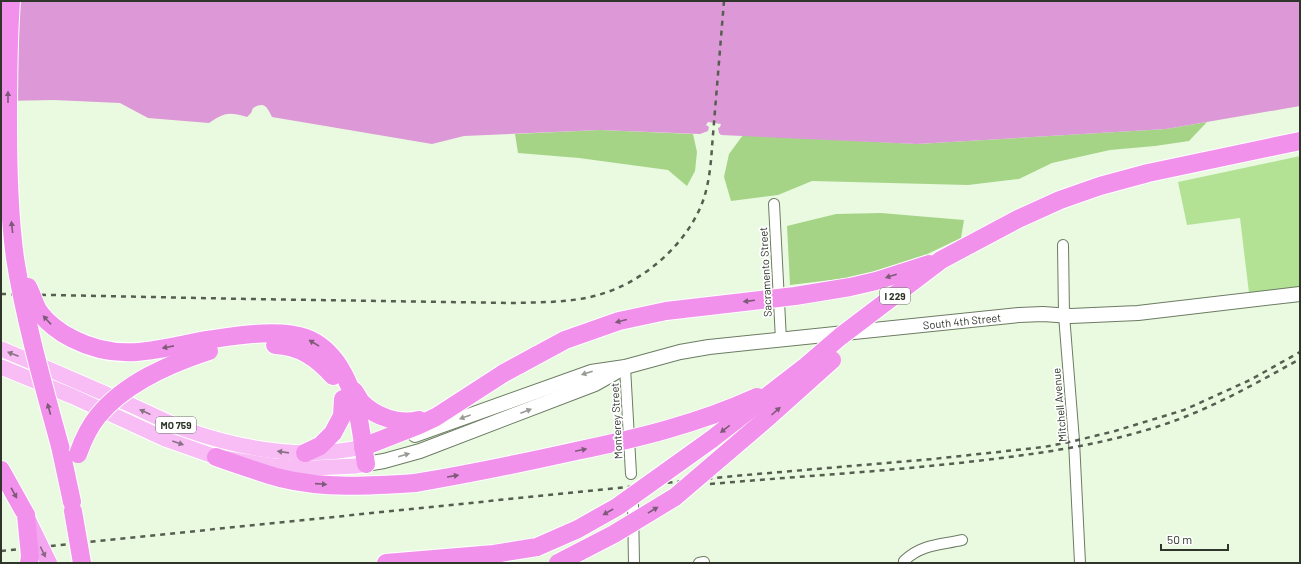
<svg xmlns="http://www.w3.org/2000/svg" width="1301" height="564" font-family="Barlow,sans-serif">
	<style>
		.green { fill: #b3e295 }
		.forest { fill: #a5d487 }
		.water { fill: #dc98d7 }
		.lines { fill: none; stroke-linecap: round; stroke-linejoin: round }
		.minor-casing { stroke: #6c7b63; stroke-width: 12 }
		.secondary-casing { stroke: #6c7b63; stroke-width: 16 }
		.primary-casing { stroke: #fff; stroke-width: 17 }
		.motorway-casing { stroke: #fff; stroke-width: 20 }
		.minor { stroke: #fff; stroke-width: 10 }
		.secondary { stroke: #fff; stroke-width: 14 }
		.primary { stroke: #f7bdf4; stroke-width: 15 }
		.motorway { stroke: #f291ec; stroke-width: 18 }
		.rail { stroke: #555e50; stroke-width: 2.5; stroke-dasharray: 5 5; stroke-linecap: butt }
		.trunk-bridge-casing { stroke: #fff; stroke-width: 18; stroke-linecap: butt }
		.motorway-bridge-casing { stroke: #fff; stroke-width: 20; stroke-linecap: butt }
		.trunk-bridge { stroke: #f4a7f0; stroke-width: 16 }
		.motorway-bridge { stroke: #f291ec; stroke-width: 18 }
		.oneway { fill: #7d5a78 }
		.oneway2 { fill: #897285 }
		.oneway3 { fill: #979a95 }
		.oneway4 { fill: #886884 }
		.labels { text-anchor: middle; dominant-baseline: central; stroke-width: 3.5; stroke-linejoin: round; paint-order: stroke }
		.shield { fill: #fff; stroke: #6d726b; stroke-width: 1 }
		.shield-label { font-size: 10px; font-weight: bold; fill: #2f352b }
		.street-label { font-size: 11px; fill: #2f352b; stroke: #fff }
	</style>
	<rect width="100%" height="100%" fill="#e9fae0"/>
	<path class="green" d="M1300,156V287L1249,293L1240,218L1187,225L1178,182Z"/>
	<g class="forest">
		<path d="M1207,122L1189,141L1155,146L1110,150L1052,163L1019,179L968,185L812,181L778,195L731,201L724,177L729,154L743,135L917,144L1166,129Z"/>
		<path d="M600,130L693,134L697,152L695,171L687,186L668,170L579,158L518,153L515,134Z"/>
		<path d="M881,213L964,220L961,238L902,266L856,277L790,285L787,226L836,214Z"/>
	</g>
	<path class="water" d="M1,1H1300V106L1166,129L917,144L721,135L719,133L718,128L720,127L721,124L708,122L706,125L709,127L708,131L700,134L600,130L464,136L432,144L272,117C267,107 265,101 253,108L251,113L247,117C229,112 225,112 209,123L148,118L120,103L54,100L1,101Z"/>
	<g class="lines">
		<g class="minor-casing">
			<g id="minor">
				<path d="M774,204L781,340"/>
				<path d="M1063,245L1064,315L1074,441L1080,563"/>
				<path d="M625,367L631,474"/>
				<path d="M633,505L634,563"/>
				<path d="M699,563L704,562"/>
				<path d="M905,563L904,561C921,544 941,545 962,540"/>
			</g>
		</g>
		<g class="secondary-casing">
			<g id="secondary">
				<path d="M415,435L591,372L625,367L680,352L709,347L1019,315L1043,314L1071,316L1138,313L1300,294"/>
				<path d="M366,464L384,461L420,451L595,384L618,371"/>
			</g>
		</g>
		<g class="primary-casing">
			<g id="primary">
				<path d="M1,349C42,366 83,384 124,402C145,411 166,422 187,430C244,450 304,460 363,447"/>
				<path d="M1,367L74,397L165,439L216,457L273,466L313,468L356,466L366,464"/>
			</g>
		</g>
		<g class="motorway-casing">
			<g id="motorway">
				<path d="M206,340C235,336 278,328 306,338C335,349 350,381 357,410C361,427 363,446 366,464"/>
				<path d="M275,345C300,346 317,358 333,376"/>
				<path d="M354,391C357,395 359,399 361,402C375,417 400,425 419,420"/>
				<path d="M60,446L72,502"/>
				<path d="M363,447L419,425L436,417L504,373"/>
				<path d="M305,453L320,446L333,433L342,416L343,399"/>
				<path d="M216,457C237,464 258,472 280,478C324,489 370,486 415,483"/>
				<path d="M1,470L26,515"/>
				<path d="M386,563L494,554L537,547"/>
			</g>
		</g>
		<use href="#minor" class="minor"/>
		<use href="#secondary" class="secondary"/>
		<use href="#primary" class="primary"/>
		<use href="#motorway" class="motorway"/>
		<g class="rail">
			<path d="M1,294L249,299L513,303C541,302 570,303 598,295C643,283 689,243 704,198C709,182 711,164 712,147L724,1"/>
			<path d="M710,484C802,476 894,471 985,460C1052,452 1119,442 1182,418C1223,402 1262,380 1300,359"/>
			<path d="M1,551L734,476L933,459L1044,447L1074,441L1115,431L1184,410L1250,380L1300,352"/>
		</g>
		<g class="trunk-bridge-casing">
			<path id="trunk-bridge" d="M28,520L49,563"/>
		</g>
		<g class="motorway-bridge-casing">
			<g id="motorway-bridge">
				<path d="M11,1C8,42 8,83 8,125C8,169 9,214 15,258C25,321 43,384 60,446"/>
				<path d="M28,287C32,294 34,303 38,310C46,322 60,333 73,339C120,363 157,349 206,340"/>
				<path d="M504,373L565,340L619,321L666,311L795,296L850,287L876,281L929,264"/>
				<path d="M78,454C83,440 89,427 98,416C125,383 169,364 209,351"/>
				<path d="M415,483C469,474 522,463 576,451C639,438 697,424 757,397"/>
				<path d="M73,511L82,563"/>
				<path d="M26,515L30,556L29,563"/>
				<path d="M537,547L578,529L617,507L712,439L806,366L841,336L941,260L1018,219L1060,200L1100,186L1148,173L1300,141"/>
				<path d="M558,563L614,534L675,497L765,420L832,360"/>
			</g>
		</g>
		<use href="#trunk-bridge" class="trunk-bridge"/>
		<use href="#motorway-bridge" class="motorway-bridge"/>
	</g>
	<defs><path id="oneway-solid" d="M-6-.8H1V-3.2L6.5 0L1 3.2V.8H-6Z"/></defs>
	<g class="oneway">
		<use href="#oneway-solid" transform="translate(8 97) rotate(-90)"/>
		<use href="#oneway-solid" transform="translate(12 227) rotate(-96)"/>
		<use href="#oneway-solid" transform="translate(891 276) rotate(163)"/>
		<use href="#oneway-solid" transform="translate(749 301) rotate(173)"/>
		<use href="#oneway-solid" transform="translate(47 320) rotate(-133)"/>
		<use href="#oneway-solid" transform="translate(621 321) rotate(165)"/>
		<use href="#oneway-solid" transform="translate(314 343) rotate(-149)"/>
		<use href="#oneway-solid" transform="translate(168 347) rotate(169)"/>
		<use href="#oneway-solid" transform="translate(49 409) rotate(-105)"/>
		<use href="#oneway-solid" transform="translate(776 411) rotate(-42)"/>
		<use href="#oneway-solid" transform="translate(725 429) rotate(142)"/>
		<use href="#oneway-solid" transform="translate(581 450) rotate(-12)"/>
		<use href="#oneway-solid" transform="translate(453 476) rotate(-9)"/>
		<use href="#oneway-solid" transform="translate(321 484) rotate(4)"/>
		<use href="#oneway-solid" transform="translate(14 493) rotate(61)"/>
		<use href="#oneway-solid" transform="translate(653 510) rotate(-31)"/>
		<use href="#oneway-solid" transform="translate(608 512) rotate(150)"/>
	</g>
	<g class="oneway2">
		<use href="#oneway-solid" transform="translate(13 354) rotate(-159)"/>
		<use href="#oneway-solid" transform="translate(145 412) rotate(-156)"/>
		<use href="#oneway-solid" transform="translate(178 443) rotate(19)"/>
		<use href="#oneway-solid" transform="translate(283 452) rotate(-172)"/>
	</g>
	<g class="oneway3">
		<use href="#oneway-solid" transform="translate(587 373) rotate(162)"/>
		<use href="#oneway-solid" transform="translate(526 411) rotate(-21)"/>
		<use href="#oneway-solid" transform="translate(465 417) rotate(160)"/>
		<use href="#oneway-solid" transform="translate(404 455) rotate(-16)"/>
	</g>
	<use class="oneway4" href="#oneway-solid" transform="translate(43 552) rotate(64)"/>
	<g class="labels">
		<g class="shield">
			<rect x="880" y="288" width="30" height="16" rx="3"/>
			<rect x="156" y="417" width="40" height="16" rx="3"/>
		</g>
		<g class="shield-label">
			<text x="895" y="296">I 229</text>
			<text x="176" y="425">MO 759</text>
		</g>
		<g class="street-label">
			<text transform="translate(765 272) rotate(-93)">Sacramento Street</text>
			<text transform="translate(962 321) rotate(-6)">South 4th Street</text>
			<text transform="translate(1059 405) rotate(-95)">Mitchell Avenue</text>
			<text transform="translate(616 421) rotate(-93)">Monterey Street</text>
		</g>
	</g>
	<rect width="1301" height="564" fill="none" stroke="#2f352b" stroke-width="4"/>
	<path d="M1161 544v6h67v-6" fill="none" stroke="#2f352b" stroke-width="2"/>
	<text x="1167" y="544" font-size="12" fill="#2f352b" stroke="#ffffff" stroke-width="3" paint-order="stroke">50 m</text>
</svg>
